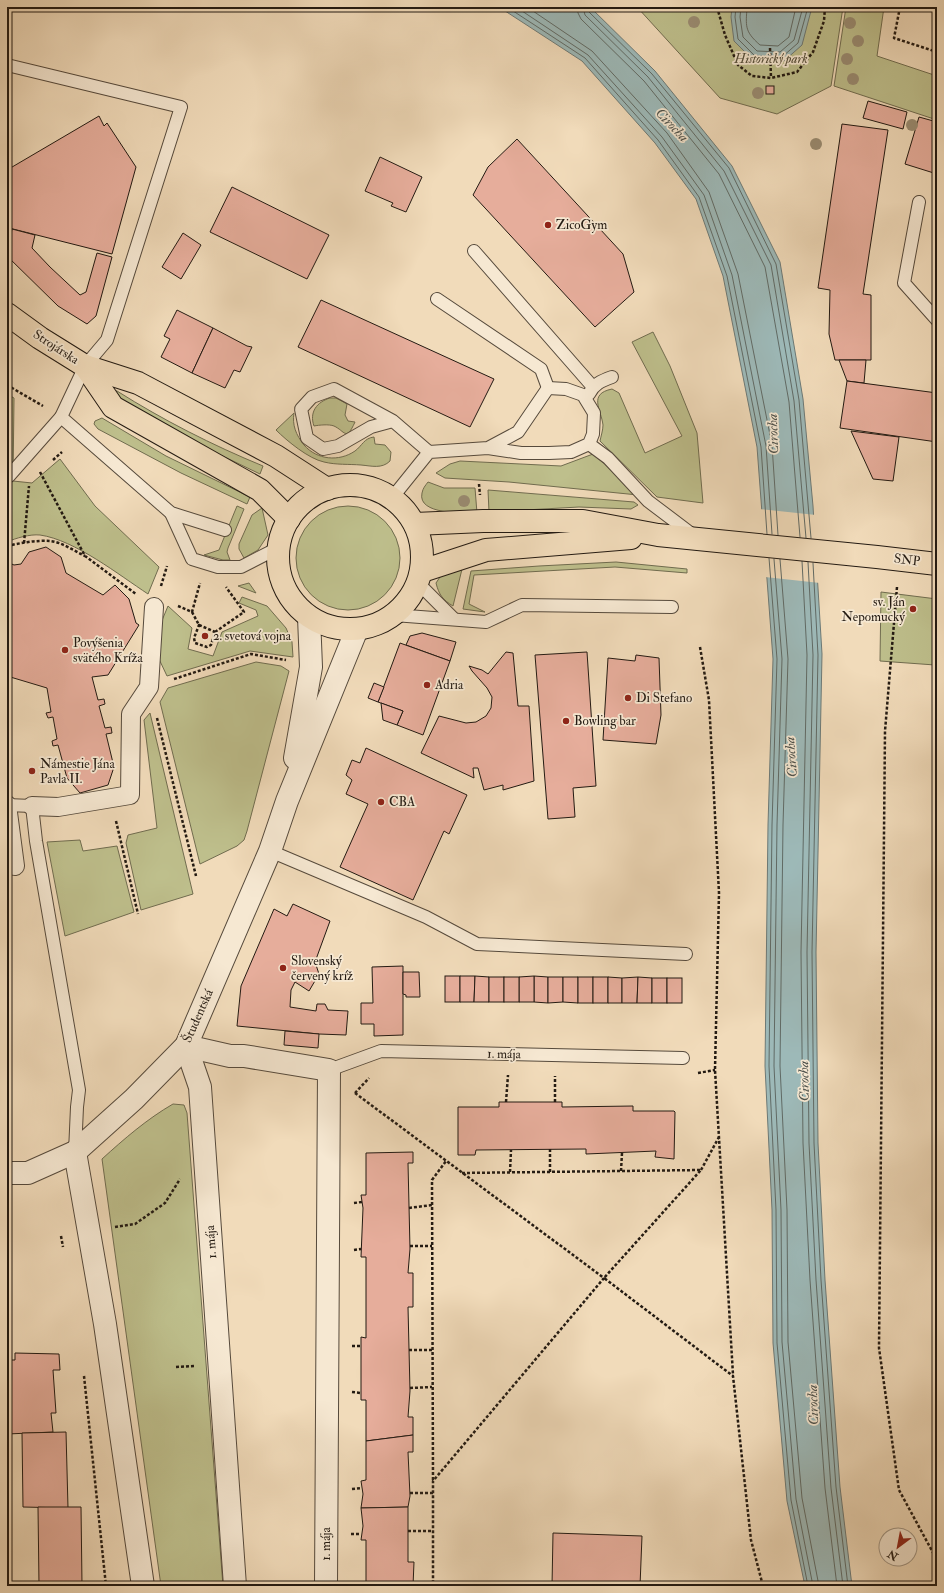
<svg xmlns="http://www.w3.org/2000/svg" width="944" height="1593" font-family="'IM FELL Double Pica',serif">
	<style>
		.green { fill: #bebf8c; stroke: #706c4f }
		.water { fill: #9db9b8; stroke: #6c7976 }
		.pier { fill: #f1dbba }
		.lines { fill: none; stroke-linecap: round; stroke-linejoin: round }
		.shore { stroke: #606a65; stroke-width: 1 }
		.building { fill: #e6ad9b; stroke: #231a12 }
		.service-casing { stroke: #564a3c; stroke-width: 14 }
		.pedestrian-casing { stroke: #564a3c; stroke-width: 20 }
		.minor-casing { stroke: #564a3c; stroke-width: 24 }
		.primary-casing { stroke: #231a12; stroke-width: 24 }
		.path { stroke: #231a12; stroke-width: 2.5; stroke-dasharray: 3 2; stroke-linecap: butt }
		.service { stroke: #f6e8d2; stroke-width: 12 }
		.pedestrian { stroke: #f6e8d2; stroke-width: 18 }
		.minor { stroke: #f6e8d2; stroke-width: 22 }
		.primary { stroke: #f1dbba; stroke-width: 22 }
		.tree { fill: #9a8c72 }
		.poi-dot { fill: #8f2418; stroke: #f6e8d2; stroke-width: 1.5 }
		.labels { text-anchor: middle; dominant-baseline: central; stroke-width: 3.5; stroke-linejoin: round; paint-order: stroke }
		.park-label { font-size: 13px; font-style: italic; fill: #524c37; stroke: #f6e8d2 }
		.poi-label { font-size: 13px; fill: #231a12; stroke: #f6e8d2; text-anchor: start }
		.street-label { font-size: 13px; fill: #231a12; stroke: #f6e8d2 }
		.water-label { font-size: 14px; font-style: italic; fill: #4e524c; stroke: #f6e8d2 }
	</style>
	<rect width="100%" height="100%" fill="#f1dbba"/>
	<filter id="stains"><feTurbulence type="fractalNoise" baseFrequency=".005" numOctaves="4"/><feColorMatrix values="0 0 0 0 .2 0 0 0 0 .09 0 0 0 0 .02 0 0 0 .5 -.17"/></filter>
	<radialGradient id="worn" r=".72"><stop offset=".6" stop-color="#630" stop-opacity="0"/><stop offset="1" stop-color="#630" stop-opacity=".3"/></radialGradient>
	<g class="green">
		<path d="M637,7H843L831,86L777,114L720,98Z"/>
		<path d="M846,7H884L877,56L937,76V120L834,86Z"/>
		<path d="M653,332L670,366L697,433L703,503L657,497L600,441C601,436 603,430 603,425C601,409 588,394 612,389L619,393L645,453L682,436L632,342Z"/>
		<path d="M113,390L117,391C163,420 212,445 263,466L260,474L208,449L115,397Z"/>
		<path d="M7,394L14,398L13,481L32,483L60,459L95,506L159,567L148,594C119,575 75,540 40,535C30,534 16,538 7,542Z"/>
		<path d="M330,398H336L347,404L345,415L348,421L355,422C346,442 345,431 334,426C329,424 319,425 314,426C309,412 317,402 330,398Z"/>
		<path d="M294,413C292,425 296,435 304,445C317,460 339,462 355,451C362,446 364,438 374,437L375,444L385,445L391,452L390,461C382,469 372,466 361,465C349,464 336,465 324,462C309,459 287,441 276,430Z"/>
		<path d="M102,418L166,456L250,497L247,504L181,473L98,429L94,424L95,421Z"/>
		<path d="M593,454C609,467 622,482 638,495L509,482L445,478L436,473L450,464L460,461L561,466Z"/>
		<path d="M428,482L444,488H475L477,513C464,513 417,515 422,493C423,488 425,486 428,482Z"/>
		<path d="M488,490L634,502L638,505L631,509L579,507L489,512Z"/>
		<path d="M237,506L244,509L228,548L227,552L230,560H223L204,555L219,550Z"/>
		<circle cx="348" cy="558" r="52"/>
		<path d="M262,508L268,535L258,550L244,558L239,549V544L252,515Z"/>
		<path d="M616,562L687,569V573L615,567L474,575L469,604L485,612L463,609L471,571L539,566Z"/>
		<path d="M463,565L453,606C443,600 439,595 436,583L442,574Z"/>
		<path d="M249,583L256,593L238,586Z"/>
		<path d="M881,592L937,599V634L935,665L880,661Z"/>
		<path d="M242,597L267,606L286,628L292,642L293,657L250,651L167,676L159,659L158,630L168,606L192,628L188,649L213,656L222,632L258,616L256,610L239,603Z"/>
		<path d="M256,662L281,666L289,671L247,831L244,840L237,846L200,864L160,702L168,688Z"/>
		<path d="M150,713L193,894L141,910L126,843L128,835L157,828L144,720Z"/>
		<path d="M80,840L83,851L117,846L134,912L65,936L47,842Z"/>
		<path d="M173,1104L184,1105L187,1113L223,1586H161L102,1159C124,1139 147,1119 173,1104Z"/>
	</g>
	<g class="water">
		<path d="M499,7H590L655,71L732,166L780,262L803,399L813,506L822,654L816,952L818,1143L825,1280L840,1487L852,1586H805L787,1501L773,1343L772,1210L765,1066L768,825L773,659L757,447L723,276L696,199L655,143L582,61Z"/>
		<path d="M732,7H812L802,45L784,61L753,60L734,41L731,17Z"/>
	</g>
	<path class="pier" d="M759,509L816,515L820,583L765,577Z"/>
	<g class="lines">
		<g class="shore">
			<path d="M507,7L585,58L658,140L699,197L727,276L761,447L767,534"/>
			<path d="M516,7L588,55L662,137L704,195L732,275L766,446L772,534"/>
			<path d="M527,7L592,51L667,133L709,192L738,274L772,445L778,535"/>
			<path d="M577,7L578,13L581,19L644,81L719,174L765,267L789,402L800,537"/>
			<path d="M583,7L585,15L648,77L724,171L771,265L794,401L806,538"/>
			<path d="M588,7L589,12L652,74L729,168L776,264L799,400L811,538"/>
			<path d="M736,7L735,17L738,39L755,56L782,57L798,43L808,7"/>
			<path d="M741,7L740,17L743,37L757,51L780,52L794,40L803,7"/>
			<path d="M747,7C746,26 744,31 760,45L778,46L789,37L796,7"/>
			<path d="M769,558L777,659L772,825L769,1066L776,1210L777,1343L791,1500L808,1586"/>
			<path d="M774,559L782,659L777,825L774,1066L781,1210L782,1342L796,1499L813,1586"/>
			<path d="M780,559L788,659L783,825L780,1066L787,1210L788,1342L802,1498L819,1586"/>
			<path d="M802,561L807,655L801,952L803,1143L810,1280L825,1488L837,1586"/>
			<path d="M808,562L813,655L807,952L809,1143L816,1280L831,1488L843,1586"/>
			<path d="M813,563L818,655L812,952L814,1143L821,1280L836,1487L848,1586"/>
		</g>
	</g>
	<g class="building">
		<rect x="766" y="86" width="8" height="8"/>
		<path d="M868,101L907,112L903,129L863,118Z"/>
		<path d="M99,116L104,126L107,123L136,167L112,254L9,228L7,229V170Z"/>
		<path d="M919,117L937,122V174L905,164Z"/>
		<path d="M842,124L888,130L863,294L871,295V360H835L829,334L830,290L818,288Z"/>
		<path d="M517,139L623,254L634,292L595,327L473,195L488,167Z"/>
		<path d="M380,157L422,177L406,212L391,206L393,203L365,191Z"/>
		<path d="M232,187L329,235L307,279L210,232Z"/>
		<path d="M12,229L35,235L32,248L50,267L80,295L86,292L97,253L112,257L96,316L87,324L58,306L7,256Z"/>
		<path d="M183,233L201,245L181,279L162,267Z"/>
		<path d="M321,300L494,379L470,427L298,347Z"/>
		<path d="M177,310L213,328L192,373L161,357L170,339L164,336Z"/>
		<path d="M213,328L247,346L252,347L240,372L234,370L225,388L192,373Z"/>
		<path d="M839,360H866L864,383L847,381Z"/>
		<path d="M847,381L937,393V442L840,428Z"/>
		<path d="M851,431L899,437L893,481L873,479Z"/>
		<path d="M46,547L61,557L66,573L103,595L115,585L129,599L136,623L139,625L108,675L92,677L98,700L104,699L105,704L99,706L105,728L111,727L112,733L106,734L114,767L108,785L80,793L67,778L58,745L53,746L52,741L57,739L53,717L48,718L46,713L51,712L47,688L7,676V562L14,565L21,564L29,552Z"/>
		<path d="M422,633L456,642L450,661L406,645L410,636Z"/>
		<path d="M400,643L450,661L423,735L397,725L403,711L378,702Z"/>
		<path d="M506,652L513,653L518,706H529L534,781L503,790V785L484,790L478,768H473L474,778L421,753L439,716L466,723L476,722L486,716L491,708L492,697L487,688L472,671L469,666L482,670L488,674Z"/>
		<path d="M587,652L596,786L573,788L575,817L548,819L535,655Z"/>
		<path d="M636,655L659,658L661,715L656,744L603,740L608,658L635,661Z"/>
		<path d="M374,683L384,687L378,702L368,698Z"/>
		<path d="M381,703L403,711L397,725L383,720Z"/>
		<path d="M366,748L467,795L449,834L444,831L413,900L340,867L368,804L346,794L352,780L346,775L352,760L360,763Z"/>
		<path d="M293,904L330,921L315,962L319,974L309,991L295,982L291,990L290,1007L316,1011L317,1004H325L328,1010L348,1011L346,1035L319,1034L237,1026L241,986L274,909L287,916Z"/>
		<path d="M403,966V1035L374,1036V1024H361V1003H373L372,967Z"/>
		<path d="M403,972H419L420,997H406V995L403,994Z"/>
		<rect x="445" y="976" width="15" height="26"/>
		<path d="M460,976H475L474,1002H460Z"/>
		<path d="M475,976L489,977V1002H474Z"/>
		<path d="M534,976L548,977V1003L534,1002Z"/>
		<path d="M534,976V1002H519V977Z"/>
		<rect x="489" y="977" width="15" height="25"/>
		<rect x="504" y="977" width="15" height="25"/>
		<path d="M548,977H563V1002L548,1003Z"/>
		<path d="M563,977H578V1003L563,1002Z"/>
		<rect x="578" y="977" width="15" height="26"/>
		<rect x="593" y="977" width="15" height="26"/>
		<path d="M608,977L622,978V1003H608Z"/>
		<path d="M638,977L637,1003H622V978Z"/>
		<path d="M638,977L652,978V1003H637Z"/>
		<rect x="652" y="978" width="15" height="25"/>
		<rect x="667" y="978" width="15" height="25"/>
		<path d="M285,1031L319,1034L318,1048L284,1045Z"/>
		<path d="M499,1102H562V1107L633,1106V1111H674L675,1112L674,1159L655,1157L656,1151L586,1154V1149L476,1150L475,1155H458V1107H499Z"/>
		<path d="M413,1152V1163H408L410,1249L408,1273H413V1307H408L410,1391L408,1417H413V1435L366,1441V1400H361V1337L366,1338V1257H361L363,1208L361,1195H366V1153Z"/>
		<path d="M15,1353L59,1354L60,1370H53L56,1413H51L53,1432L7,1434V1360H15Z"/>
		<path d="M66,1432L68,1508L23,1507L22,1433Z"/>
		<path d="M413,1435V1452H408L410,1496L408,1507L361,1508L363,1494L361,1481L366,1480V1441Z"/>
		<path d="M38,1507H81L82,1585H39Z"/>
		<path d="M408,1507V1562H414L413,1586H366V1540H361L363,1526L361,1508Z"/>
		<path d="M553,1533L642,1536L640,1586H552Z"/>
		<path d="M49,1584L97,1585V1586H49Z"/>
	</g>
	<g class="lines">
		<g class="service-casing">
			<g id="service">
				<path d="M7,65L181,107L107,340L85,366L61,417L171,513L225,530"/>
				<path d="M919,202L904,283L937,320"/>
				<path d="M474,251L593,387"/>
				<path d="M437,299L541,369L548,388"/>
				<path d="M589,394C594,384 601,381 612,377"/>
				<path d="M393,421L371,427L338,446L323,449L307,438L301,409L312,397L334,389L393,421L429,452"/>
				<path d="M589,444L608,458L648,501L693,535"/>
				<path d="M9,476L61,417"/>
				<path d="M392,498L429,452L488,448L521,453H549L571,452L589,444L593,434L594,413L583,395L566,389L548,388L518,432L488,448"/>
				<path d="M171,513L192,559L218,567H241L278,548"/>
				<path d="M418,583L454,619"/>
				<path d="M394,615L486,622L522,605L672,607"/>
				<path d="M7,805L32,806L36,841L79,1090L77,1107L75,1152"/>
				<path d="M270,851L426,917L477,944L686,954"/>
				<path d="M329,1070L381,1051L683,1058"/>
			</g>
		</g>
		<g class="pedestrian-casing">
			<g id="pedestrian">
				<path d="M7,805L15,866"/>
				<path d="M32,806L58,807L130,795L131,714L149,687L154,607"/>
			</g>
		</g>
		<g class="minor-casing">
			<g id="minor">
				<path d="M295,758L311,667L309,617"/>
				<path d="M186,1046L230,1056H244L329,1070L326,1586"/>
				<path d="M186,1046L200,1087L235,1586"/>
				<path d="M75,1152L105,1324L143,1586"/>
				<path d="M7,1173H28L75,1152L134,1099L186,1046L270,851L287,801L357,629"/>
			</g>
		</g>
		<g class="primary-casing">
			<g id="primary">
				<path d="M7,314L40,338L85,366L138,383L276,456L327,489"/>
				<path d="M85,366L113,407L260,490L289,519"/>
				<circle cx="350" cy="557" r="72"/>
				<path d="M415,524L483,521H583L658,535L877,557L937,564"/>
				<path d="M422,571L486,550L631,538"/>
			</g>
		</g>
		<g class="path">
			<path d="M717,7L725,35L738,65L752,76L771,78L797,72L813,52L824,21L825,7"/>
			<path d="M900,7L894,38L937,52"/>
			<path d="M770,48L771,78"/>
			<path d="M7,376L9,377"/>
			<path d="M7,385L43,406"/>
			<path d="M53,460L62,452"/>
			<path d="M40,472L85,556L136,594"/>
			<path d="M479,484L480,495"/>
			<path d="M24,543L29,486"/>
			<path d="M7,546C20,543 37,540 50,541C62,542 74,551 85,556"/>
			<path d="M161,586L167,566"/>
			<path d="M897,587L885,731L879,1348L899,1490L937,1560"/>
			<path d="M178,606L192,612L200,583"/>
			<path d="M192,612L199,625"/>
			<path d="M199,625L215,632L211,645L207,647L195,643L194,638Z"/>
			<path d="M215,632L244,612L226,587"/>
			<path d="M700,647L709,700L719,893L715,1070L733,1375"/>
			<path d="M174,679L251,654L286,660"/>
			<path d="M157,718L196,876"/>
			<path d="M116,821L138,914"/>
			<path d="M698,1073L715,1070"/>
			<path d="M355,1093L369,1078"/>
			<path d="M355,1093L604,1278L433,1481V1586"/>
			<path d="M506,1102L508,1075"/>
			<path d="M555,1102V1076"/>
			<path d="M701,1170L719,1137"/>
			<path d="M621,1171L622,1153"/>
			<path d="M510,1172L511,1150"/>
			<path d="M550,1172V1149"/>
			<path d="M462,1173L701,1170L604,1278L733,1376L751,1540L763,1586"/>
			<path d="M354,1203L362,1202"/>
			<path d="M409,1208L432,1205"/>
			<path d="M115,1227L135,1224L165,1203L180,1179"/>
			<path d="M61,1236L63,1247"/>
			<path d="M410,1246H432"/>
			<path d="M354,1250L361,1249"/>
			<path d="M352,1346H361"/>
			<path d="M409,1350H432"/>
			<path d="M176,1367L194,1366"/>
			<path d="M84,1376L106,1586"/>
			<path d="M410,1388L432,1387"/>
			<path d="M352,1392L361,1393"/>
			<path d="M433,1480L432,1180L446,1161"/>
			<path d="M352,1489L362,1488"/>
			<path d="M410,1493H433"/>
			<path d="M408,1531H433"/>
			<path d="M351,1534H361"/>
		</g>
		<use href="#service" class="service"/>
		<use href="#pedestrian" class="pedestrian"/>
		<use href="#minor" class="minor"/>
		<use href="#primary" class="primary"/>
	</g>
	<g class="tree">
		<circle cx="694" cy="22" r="6"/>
		<circle cx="850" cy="23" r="6"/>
		<circle cx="858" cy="41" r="6"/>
		<circle cx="847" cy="59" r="6"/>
		<circle cx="853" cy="79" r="6"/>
		<circle cx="758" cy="93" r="6"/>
		<circle cx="912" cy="125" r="6"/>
		<circle cx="816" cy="144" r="6"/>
		<circle cx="464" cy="501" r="6"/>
	</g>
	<g class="poi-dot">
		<circle cx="548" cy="225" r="4"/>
		<circle cx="913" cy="609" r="4"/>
		<circle cx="205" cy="636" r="4"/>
		<circle cx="65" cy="650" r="4"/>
		<circle cx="427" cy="685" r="4"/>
		<circle cx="628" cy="698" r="4"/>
		<circle cx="566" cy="721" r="4"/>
		<circle cx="32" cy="771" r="4"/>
		<circle cx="381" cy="802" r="4"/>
		<circle cx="283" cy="968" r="4"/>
	</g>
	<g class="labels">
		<g class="park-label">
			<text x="771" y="59">Historický park</text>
		</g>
		<g class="poi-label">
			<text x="556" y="225">ZicoGym</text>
			<text x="905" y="602" text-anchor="end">sv. Ján<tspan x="905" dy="15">Nepomucký</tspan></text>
			<text x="213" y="636">2. svetová vojna</text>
			<text x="73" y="643">Povýšenia<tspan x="73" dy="15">svätého Kríža</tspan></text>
			<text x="435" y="685">Adria</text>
			<text x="636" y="698">Di Stefano</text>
			<text x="574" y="721">Bowling bar</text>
			<text x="40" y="764">Námestie Jána<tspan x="40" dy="15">Pavla II.</tspan></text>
			<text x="389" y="802">CBA</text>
			<text x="291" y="961">Slovenský<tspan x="291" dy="15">červený kríž</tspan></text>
		</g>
		<g class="street-label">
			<text transform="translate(56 347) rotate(33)">Strojárska</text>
			<text transform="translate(907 560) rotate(7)">SNP</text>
			<text transform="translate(198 1016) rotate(-66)">Študentská</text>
			<text transform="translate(504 1054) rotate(1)">1. mája</text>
			<text transform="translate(211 1242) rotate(-94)">1. mája</text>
			<text transform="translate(326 1544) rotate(-90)">1. mája</text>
		</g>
		<g class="water-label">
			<text transform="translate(672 125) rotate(46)">Cirocha</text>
			<text transform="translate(773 434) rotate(-92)">Cirocha</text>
			<text transform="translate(791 757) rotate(-94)">Cirocha</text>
			<text transform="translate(804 1081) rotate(-91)">Cirocha</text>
			<text transform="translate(813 1405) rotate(-92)">Cirocha</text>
		</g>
	</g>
	<rect width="944" height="1593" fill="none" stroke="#f1dbba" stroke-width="24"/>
	<rect x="8" y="8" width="928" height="1577" fill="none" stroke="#231a12" stroke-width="2"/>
	<rect x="12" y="12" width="920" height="1569" fill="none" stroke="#231a12"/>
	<g transform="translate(898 1547) rotate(212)"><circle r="19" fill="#f6e8d2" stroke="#a29685"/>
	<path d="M0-3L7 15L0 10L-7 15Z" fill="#8f2418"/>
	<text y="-6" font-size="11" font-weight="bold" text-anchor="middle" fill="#231a12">N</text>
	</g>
	<rect width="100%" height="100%" filter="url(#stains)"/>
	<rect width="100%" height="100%" fill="url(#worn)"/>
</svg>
